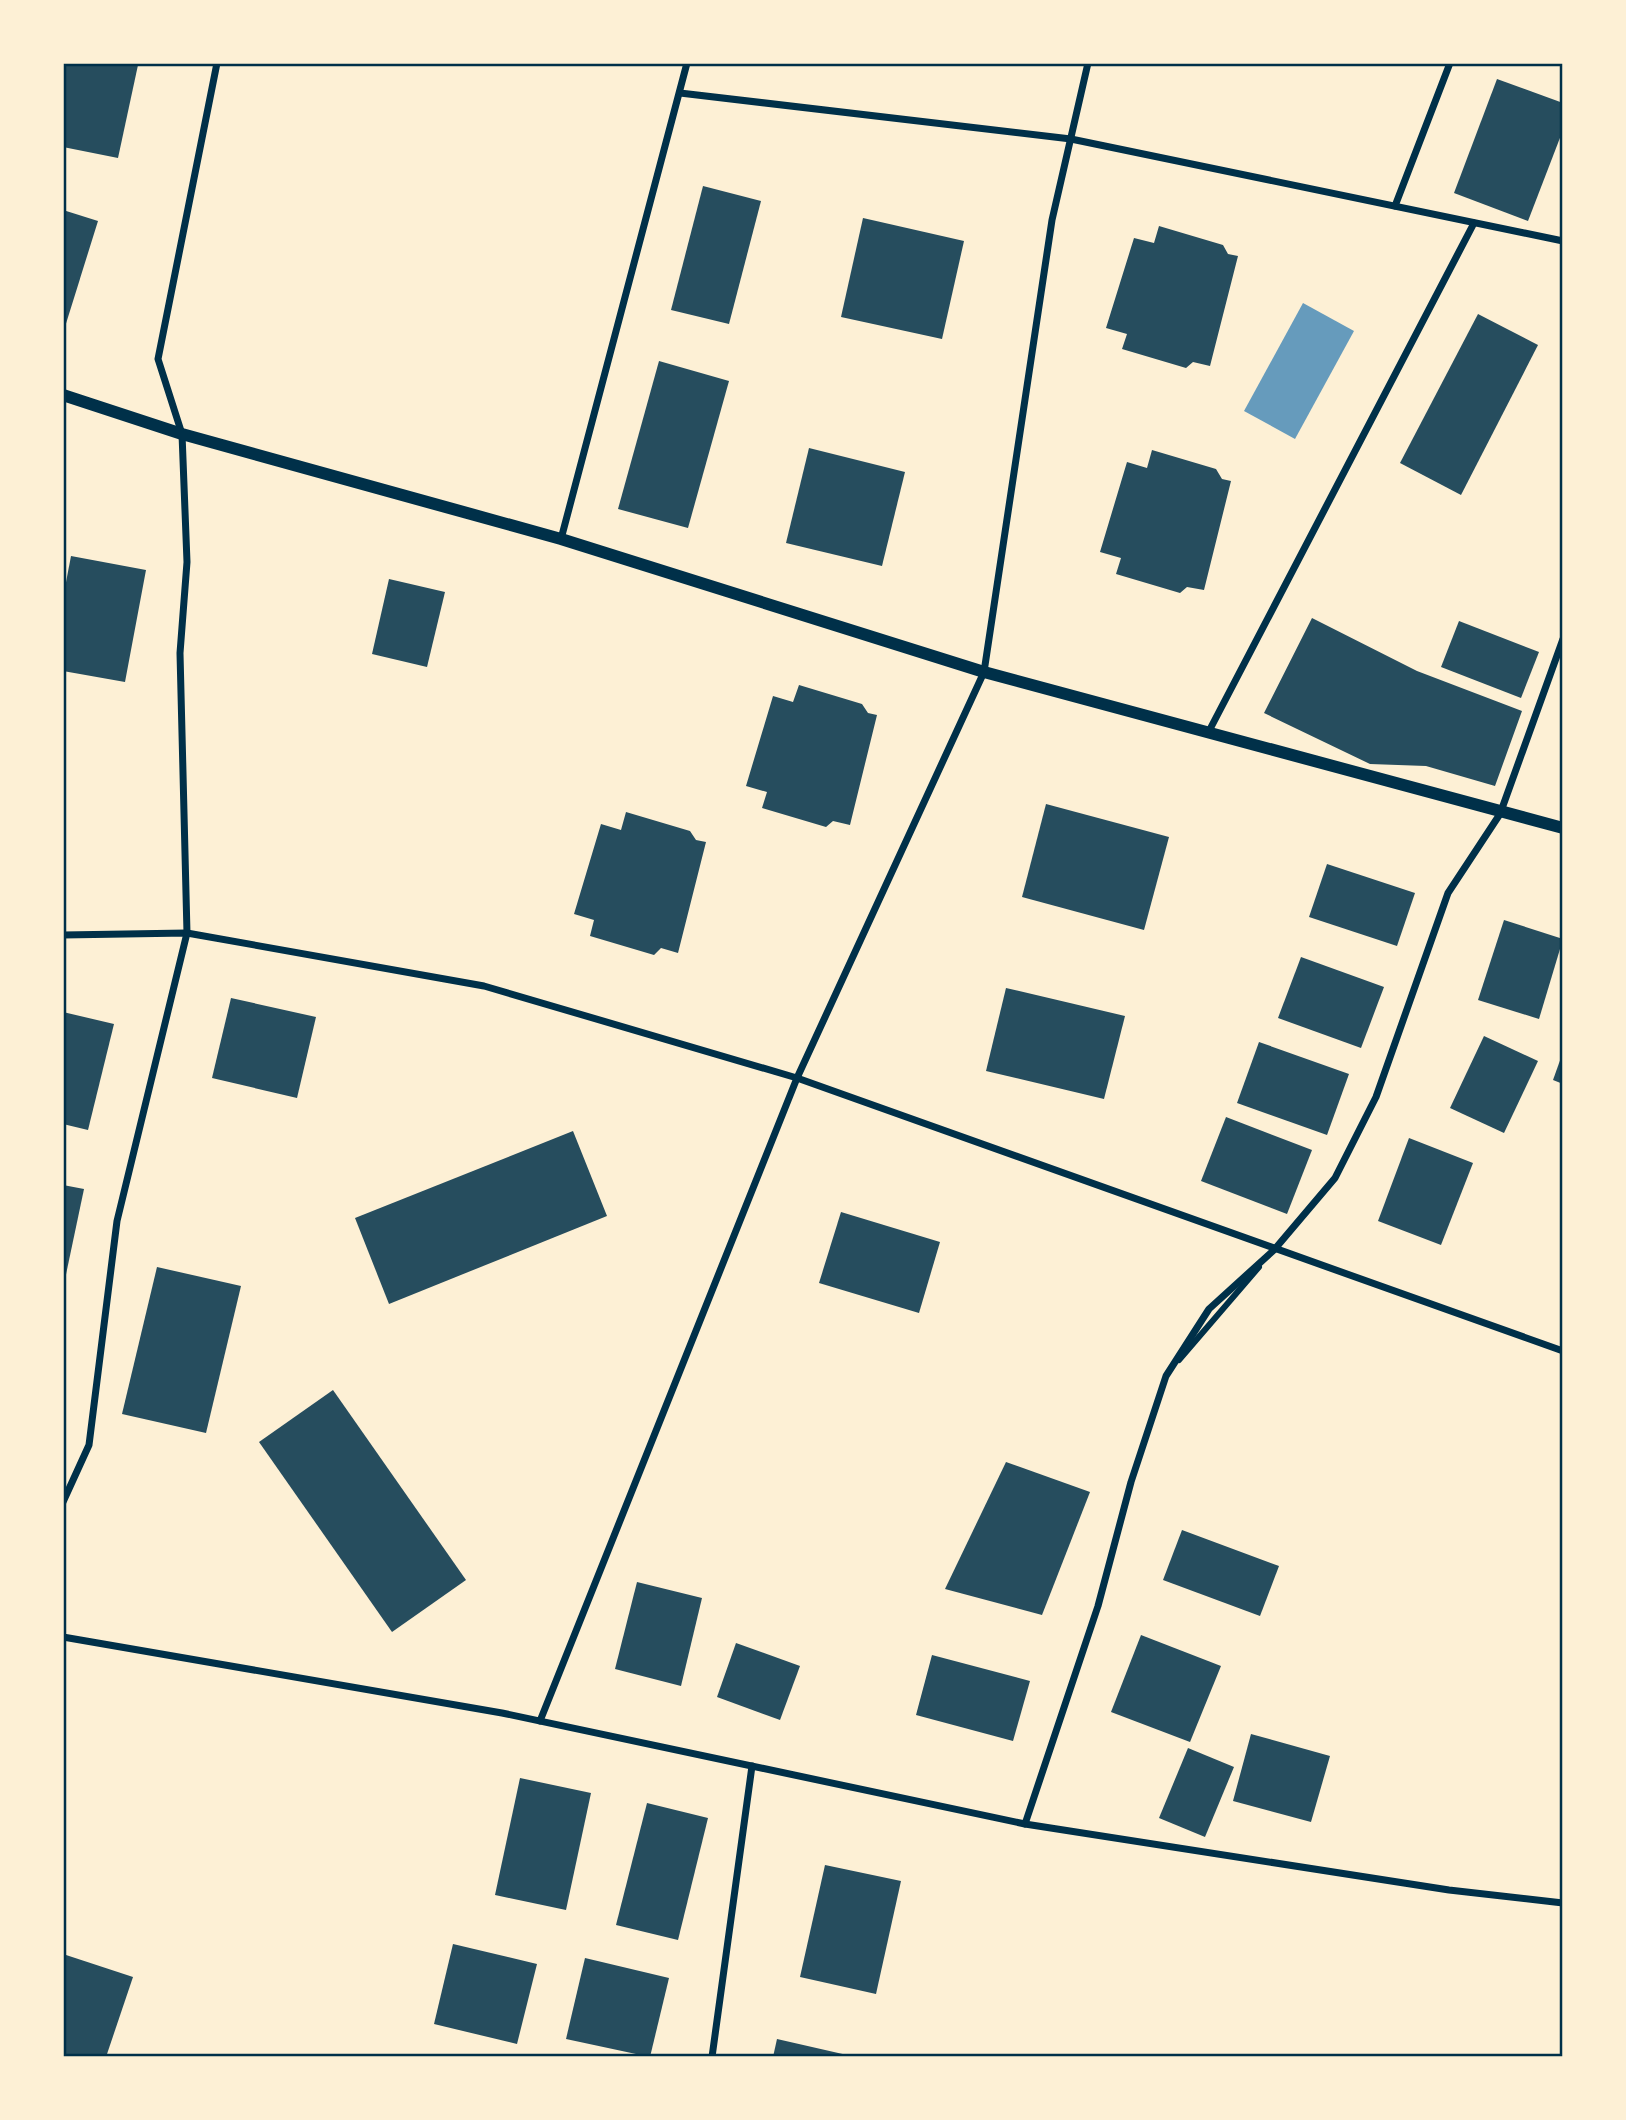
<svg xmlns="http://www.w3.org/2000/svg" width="1626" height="2120" font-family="'Noto Serif',serif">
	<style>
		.water { fill: #669bbc }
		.building { fill: #264d5e }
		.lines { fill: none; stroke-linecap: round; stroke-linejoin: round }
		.pedestrian { stroke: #003049; stroke-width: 6 }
		.minor { stroke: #003049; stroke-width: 7 }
		.tertiary { stroke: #003049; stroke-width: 12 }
		.neatline { fill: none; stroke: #003049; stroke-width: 2.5 }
	</style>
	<rect width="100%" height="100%" fill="#fdf0d5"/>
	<path class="water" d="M1303,303L1354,331L1295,439L1244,411Z"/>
	<g class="building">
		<path d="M63,63L138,65L118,158L63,147Z"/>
		<path d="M1497,79L1563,103V130L1528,221L1454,193Z"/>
		<path d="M703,186L761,201L729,324L671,310Z"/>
		<path d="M63,210L98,221L64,330H63Z"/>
		<path d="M863,218L964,241L942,339L841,317Z"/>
		<path d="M1159,226L1223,245L1228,254L1238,256L1210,366L1193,362L1186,368L1122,349L1127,334L1106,328L1134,238L1154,243Z"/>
		<path d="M1478,314L1538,345L1461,495L1400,463Z"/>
		<path d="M659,361L729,381L688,528L618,509Z"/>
		<path d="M809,448L905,472L882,566L786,543Z"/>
		<path d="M1152,450L1216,469L1222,479L1231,481L1204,590L1187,587L1180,593L1116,574L1121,558L1100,552L1127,462L1147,468Z"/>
		<path d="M71,556L146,570L125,682L63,671V598Z"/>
		<path d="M389,579L445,592L427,667L372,654Z"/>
		<path d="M1312,618L1417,671L1522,711L1495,786L1426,766L1370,764L1264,713Z"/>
		<path d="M1459,621L1539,652L1521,698L1441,667Z"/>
		<path d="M799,685L862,704L868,713L877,715L850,825L833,821L826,827L762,808L767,792L746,786L773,696L793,702Z"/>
		<path d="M1046,804L1169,837L1144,930L1022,897Z"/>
		<path d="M626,812L690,831L696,840L706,842L678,953L661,948L654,955L590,936L594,920L574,914L601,824L621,830Z"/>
		<path d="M1327,864L1415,893L1397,946L1309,917Z"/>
		<path d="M1504,920L1563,939L1539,1019L1478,1000Z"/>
		<path d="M1301,957L1384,987L1361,1048L1278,1018Z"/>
		<path d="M1006,988L1125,1016L1104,1099L986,1071Z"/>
		<path d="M231,998L316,1017L297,1098L212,1078Z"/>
		<path d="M63,1012L114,1024L88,1130L63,1124Z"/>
		<path d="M1484,1036L1538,1061L1504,1133L1450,1108Z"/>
		<path d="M1259,1042L1349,1074L1327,1135L1237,1103Z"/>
		<path d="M1563,1052V1084L1553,1080Z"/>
		<path d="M1226,1117L1312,1150L1287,1214L1201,1181Z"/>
		<path d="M573,1131L607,1216L389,1304L355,1218Z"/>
		<path d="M1409,1138L1473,1163L1441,1245L1378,1221Z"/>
		<path d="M63,1185L84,1189L64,1284H63Z"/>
		<path d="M841,1212L940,1242L919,1313L819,1283Z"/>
		<path d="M157,1267L241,1286L206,1433L122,1414Z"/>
		<path d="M333,1390L466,1580L392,1632L259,1442Z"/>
		<path d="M1006,1462L1090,1492L1042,1615L945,1589Z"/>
		<path d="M1182,1530L1279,1566L1260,1616L1163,1580Z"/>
		<path d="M637,1582L702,1598L681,1686L615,1669Z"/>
		<path d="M1141,1635L1221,1666L1190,1742L1111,1712Z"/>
		<path d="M736,1643L800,1666L780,1720L717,1697Z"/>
		<path d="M932,1655L1030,1681L1013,1741L916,1715Z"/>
		<path d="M1251,1734L1330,1756L1311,1822L1233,1801Z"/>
		<path d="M1188,1748L1234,1767L1205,1837L1159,1818Z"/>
		<path d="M520,1778L591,1793L566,1910L495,1895Z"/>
		<path d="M647,1803L708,1818L678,1940L616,1925Z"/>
		<path d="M825,1865L901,1881L876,1994L800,1977Z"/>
		<path d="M453,1944L537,1964L517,2044L434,2024Z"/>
		<path d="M63,1954L133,1977L106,2057H63Z"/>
		<path d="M585,1958L669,1978L650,2057L566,2039Z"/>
		<path d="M777,2039L847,2055V2057H773Z"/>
	</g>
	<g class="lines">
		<path class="pedestrian" d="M1179,1360L1259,1267"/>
		<g class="minor">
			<path d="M680,93L1071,139L1563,241"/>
			<path d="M1395,206L1450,63"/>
			<path d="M561,539L687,63"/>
			<path d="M1208,733L1474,223"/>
			<path d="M63,935L187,933L484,986L797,1078L1563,1351"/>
			<path d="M63,1502L89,1445L117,1221L187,933L180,653L187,562L182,434L158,359L217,63"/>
			<path d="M63,1637L502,1713L1025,1824L1449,1890L1563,1903"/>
			<path d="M540,1721L797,1078L984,672L1052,220L1088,63"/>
			<path d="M1025,1824L1098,1606L1131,1482L1166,1376L1209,1309L1274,1250L1335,1178L1376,1097L1448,893L1500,814L1563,639"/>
			<path d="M712,2057L752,1766"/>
		</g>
		<path class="tertiary" d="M63,395L182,434L561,539L984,672L1563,828"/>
	</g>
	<rect width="1626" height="2120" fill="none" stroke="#fdf0d5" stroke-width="130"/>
	<rect x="65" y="65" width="1496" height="1990" class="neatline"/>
</svg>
